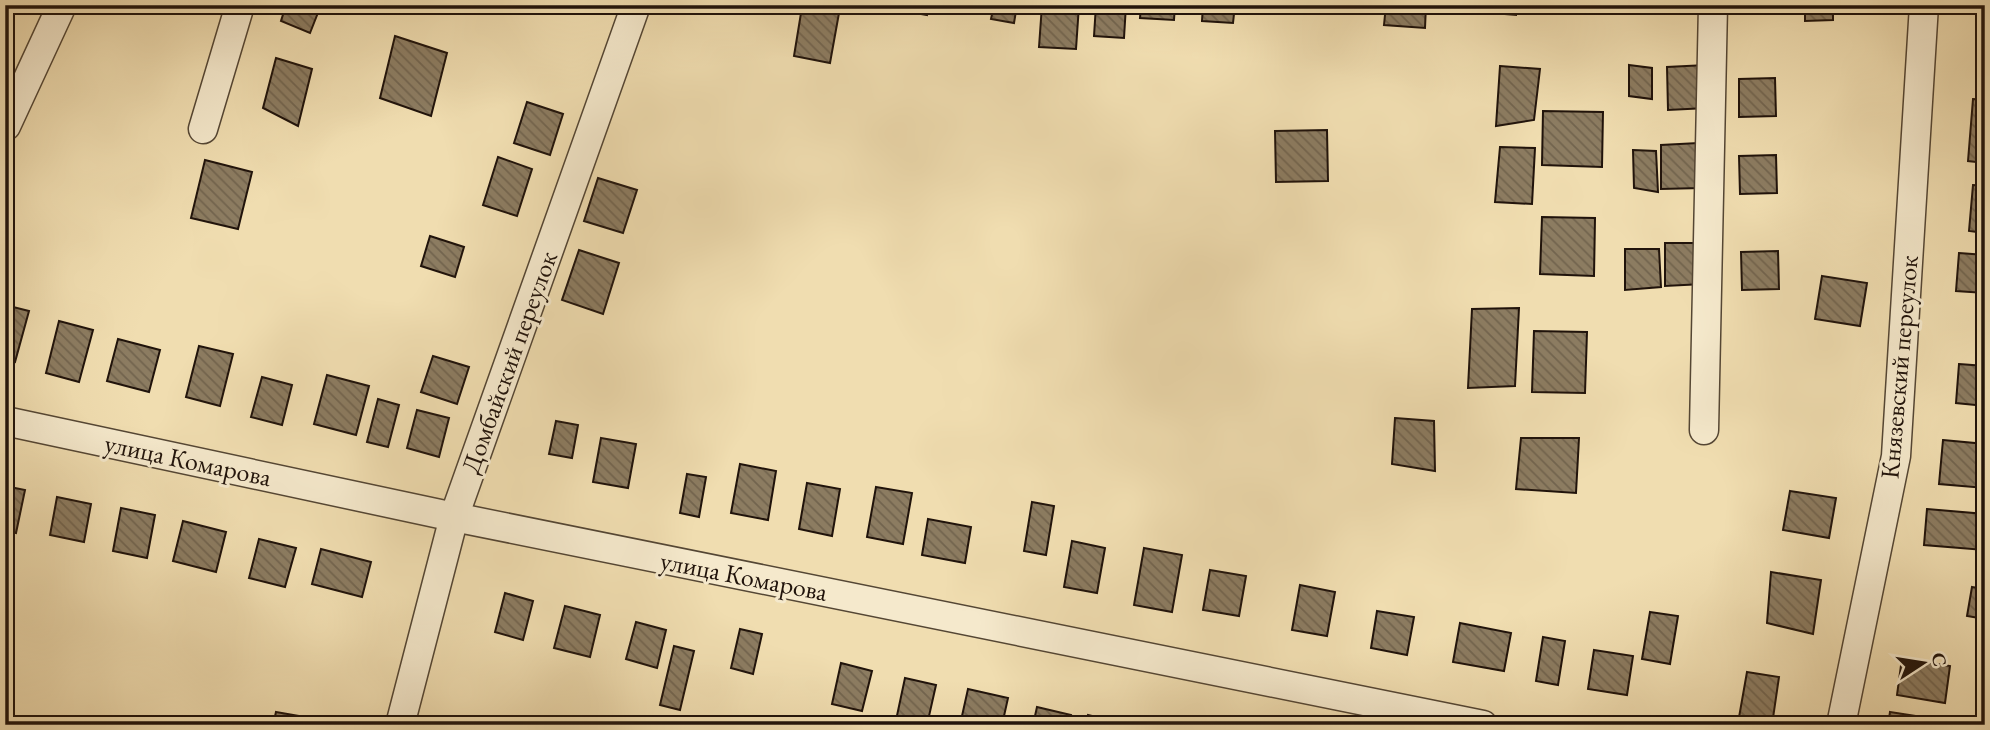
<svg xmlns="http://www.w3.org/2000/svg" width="1990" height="730" font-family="'EB Garamond',serif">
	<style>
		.building { fill: url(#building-back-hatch); stroke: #20130b; stroke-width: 2 }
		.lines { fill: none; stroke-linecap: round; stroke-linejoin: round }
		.minor-casing { stroke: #544634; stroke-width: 31 }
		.minor { stroke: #f5e9cc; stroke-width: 28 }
		.labels { text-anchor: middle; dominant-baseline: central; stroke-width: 6; stroke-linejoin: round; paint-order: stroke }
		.street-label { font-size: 26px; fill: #20130b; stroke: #f5e9cc }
	</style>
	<defs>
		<pattern id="building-back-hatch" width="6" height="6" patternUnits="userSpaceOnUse" patternTransform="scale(1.75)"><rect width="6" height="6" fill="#8c7c61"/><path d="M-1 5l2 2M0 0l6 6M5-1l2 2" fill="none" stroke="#72644e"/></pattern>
	</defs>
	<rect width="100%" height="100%" fill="#f0ddb0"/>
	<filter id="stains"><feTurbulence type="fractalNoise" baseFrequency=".00286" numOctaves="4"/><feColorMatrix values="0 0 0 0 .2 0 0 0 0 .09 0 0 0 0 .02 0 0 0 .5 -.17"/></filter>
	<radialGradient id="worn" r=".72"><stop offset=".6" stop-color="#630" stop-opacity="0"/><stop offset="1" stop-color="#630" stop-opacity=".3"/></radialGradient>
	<g class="building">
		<path d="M286,5H321L310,33L281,21Z"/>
		<path d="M894,5H929L927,15L893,9Z"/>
		<path d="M994,5H1017L1014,23L991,19Z"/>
		<path d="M1042,5H1079L1076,49L1039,47Z"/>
		<path d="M1096,5H1126L1124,38L1094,36Z"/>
		<path d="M1141,5H1175L1174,20L1140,18Z"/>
		<path d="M1203,5H1235L1233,23L1202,21Z"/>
		<path d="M1386,5H1426L1425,28L1384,25Z"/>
		<path d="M1494,5H1516V15L1493,13Z"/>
		<path d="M1805,5H1833V20L1805,21Z"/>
		<path d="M802,7L839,13L830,63L794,56Z"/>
		<path d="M395,36L447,53L431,116L380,98Z"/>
		<path d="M276,58L312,69L298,126L263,108Z"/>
		<path d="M1629,65L1652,68V99L1629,96Z"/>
		<path d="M1706,65L1707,108L1668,110L1667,67Z"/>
		<path d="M1500,66L1540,69L1534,120L1496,126Z"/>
		<path d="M1775,78L1776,116L1739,117V79Z"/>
		<path d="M1973,99L1985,100V163L1968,161Z"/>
		<path d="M527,102L563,114L550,155L514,143Z"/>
		<path d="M1543,111L1603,112L1602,167L1542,165Z"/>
		<path d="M1327,130L1328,181L1276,182L1275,131Z"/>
		<path d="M1698,143L1701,188L1661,189V145Z"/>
		<path d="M1500,147L1535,148L1532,204L1495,202Z"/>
		<path d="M1633,150L1656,151L1658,192L1634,188Z"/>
		<path d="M1776,155L1777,193L1740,194L1739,156Z"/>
		<path d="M498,157L532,169L517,216L483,205Z"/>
		<path d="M205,160L252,172L238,229L191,218Z"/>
		<path d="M598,178L637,190L623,233L584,221Z"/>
		<path d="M1973,185L1985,186V233L1969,231Z"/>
		<path d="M1542,217L1595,218L1594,276L1540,274Z"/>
		<path d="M430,236L464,247L455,277L421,266Z"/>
		<path d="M1665,243H1699L1703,284L1665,286Z"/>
		<path d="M1625,249H1659L1661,287L1625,290Z"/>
		<path d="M579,250L619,263L603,314L562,300Z"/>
		<path d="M1778,251L1779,289L1742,290L1741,252Z"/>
		<path d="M1959,253L1985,255V293L1956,291Z"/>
		<path d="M1822,276L1867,283L1860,326L1815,319Z"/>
		<path d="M5,305L29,311L15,362L5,360Z"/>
		<path d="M1519,308L1515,386L1468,388L1472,309Z"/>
		<path d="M59,321L93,330L79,382L46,373Z"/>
		<path d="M1534,331L1587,332L1585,393L1532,392Z"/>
		<path d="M118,339L160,350L149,392L107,381Z"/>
		<path d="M199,346L233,354L220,406L186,397Z"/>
		<path d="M433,356L469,367L457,404L421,392Z"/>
		<path d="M1959,364L1985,366V406L1956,403Z"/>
		<path d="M327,375L369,386L356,435L314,424Z"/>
		<path d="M262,377L292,385L282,425L251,417Z"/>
		<path d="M378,399L399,405L388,447L367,442Z"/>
		<path d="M417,410L449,418L439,457L407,448Z"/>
		<path d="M1395,418L1434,421L1435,471L1392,464Z"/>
		<path d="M556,421L578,425L572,458L549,454Z"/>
		<path d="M601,438L636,444L628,488L593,482Z"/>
		<path d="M1521,438H1579L1576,493L1516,489Z"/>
		<path d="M1943,440L1985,444V488L1939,484Z"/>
		<path d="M740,464L776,471L768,520L731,513Z"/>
		<path d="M687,474L706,477L699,517L680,513Z"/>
		<path d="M807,483L840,489L832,536L799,529Z"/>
		<path d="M5,486L25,490L16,533L5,531Z"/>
		<path d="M876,487L912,493L903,544L867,537Z"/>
		<path d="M1790,491L1836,498L1829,538L1783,530Z"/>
		<path d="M57,497L91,504L84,542L50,535Z"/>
		<path d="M1032,502L1054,506L1046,555L1024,551Z"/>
		<path d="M121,508L155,515L147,558L113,551Z"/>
		<path d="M1927,509L1985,514L1984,550L1924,545Z"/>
		<path d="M928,519L971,527L965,563L922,555Z"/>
		<path d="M183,521L226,532L216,572L173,561Z"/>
		<path d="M259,539L296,548L285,587L249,578Z"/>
		<path d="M1072,541L1105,548L1097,593L1064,587Z"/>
		<path d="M1144,548L1182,555L1172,612L1134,605Z"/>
		<path d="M321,549L371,562L362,597L312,584Z"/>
		<path d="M1210,570L1246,576L1239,616L1203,610Z"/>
		<path d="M1771,572L1821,580L1813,634L1767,623Z"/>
		<path d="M1300,585L1335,592L1327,636L1292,630Z"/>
		<path d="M1972,587L1985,589V619L1967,616Z"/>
		<path d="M505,593L533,601L523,640L495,632Z"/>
		<path d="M565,606L600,615L590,657L554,648Z"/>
		<path d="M1377,611L1414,617L1407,655L1371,648Z"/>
		<path d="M1650,612L1678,616L1670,664L1642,659Z"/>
		<path d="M636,622L666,630L657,668L626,659Z"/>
		<path d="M1460,623L1511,633L1504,671L1453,662Z"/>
		<path d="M740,629L762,634L753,674L731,668Z"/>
		<path d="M1543,637L1565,641L1558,685L1536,681Z"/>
		<path d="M674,646L694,651L680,710L660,705Z"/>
		<path d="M1594,650L1633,656L1627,695L1588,689Z"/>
		<path d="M1902,658L1950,666L1945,703L1897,695Z"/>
		<path d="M841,663L872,671L862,711L832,704Z"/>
		<path d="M1747,672L1779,677L1772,725L1738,723Z"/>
		<path d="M905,678L936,685L927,725H895Z"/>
		<path d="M968,689L1008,698L1002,725H960Z"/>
		<path d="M1037,707L1071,715L1069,725H1033Z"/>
		<path d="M276,712L328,721L327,725H273Z"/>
		<path d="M1890,712L1942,720L1941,725H1888Z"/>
		<path d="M1088,715L1113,721V725H1086Z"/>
	</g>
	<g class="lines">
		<g class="minor-casing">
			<g id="minor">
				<path d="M6,126L62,5"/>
				<path d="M203,129L240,5"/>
				<path d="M5,421L454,517L1483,725"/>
				<path d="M1704,430L1713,5"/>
				<path d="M400,725L454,517L636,5"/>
				<path d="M1841,725L1896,456L1924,5"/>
			</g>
		</g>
		<use href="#minor" class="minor"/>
	</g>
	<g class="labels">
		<g class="street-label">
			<text transform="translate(509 362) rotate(-70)">Домбайский переулок</text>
			<text transform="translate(1899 367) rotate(-85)">Князевский переулок</text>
			<text transform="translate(188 460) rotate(12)">улица Комарова</text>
			<text transform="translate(744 576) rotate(11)">улица Комарова</text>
		</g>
	</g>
	<rect width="1990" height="730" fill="none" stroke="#f0ddb0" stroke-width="28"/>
	<rect x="7" y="7" width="1976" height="716" fill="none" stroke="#20130b" stroke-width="3.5"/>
	<rect x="14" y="14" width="1962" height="702" fill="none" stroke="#20130b" stroke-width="2"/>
	<g transform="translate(1923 663) rotate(78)" stroke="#f5e9cc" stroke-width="5" paint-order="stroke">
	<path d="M0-5L12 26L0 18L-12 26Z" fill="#20130b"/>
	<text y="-10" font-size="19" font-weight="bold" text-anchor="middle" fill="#20130b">С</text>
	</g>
	<rect width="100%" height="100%" filter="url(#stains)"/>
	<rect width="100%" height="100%" fill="url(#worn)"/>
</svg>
